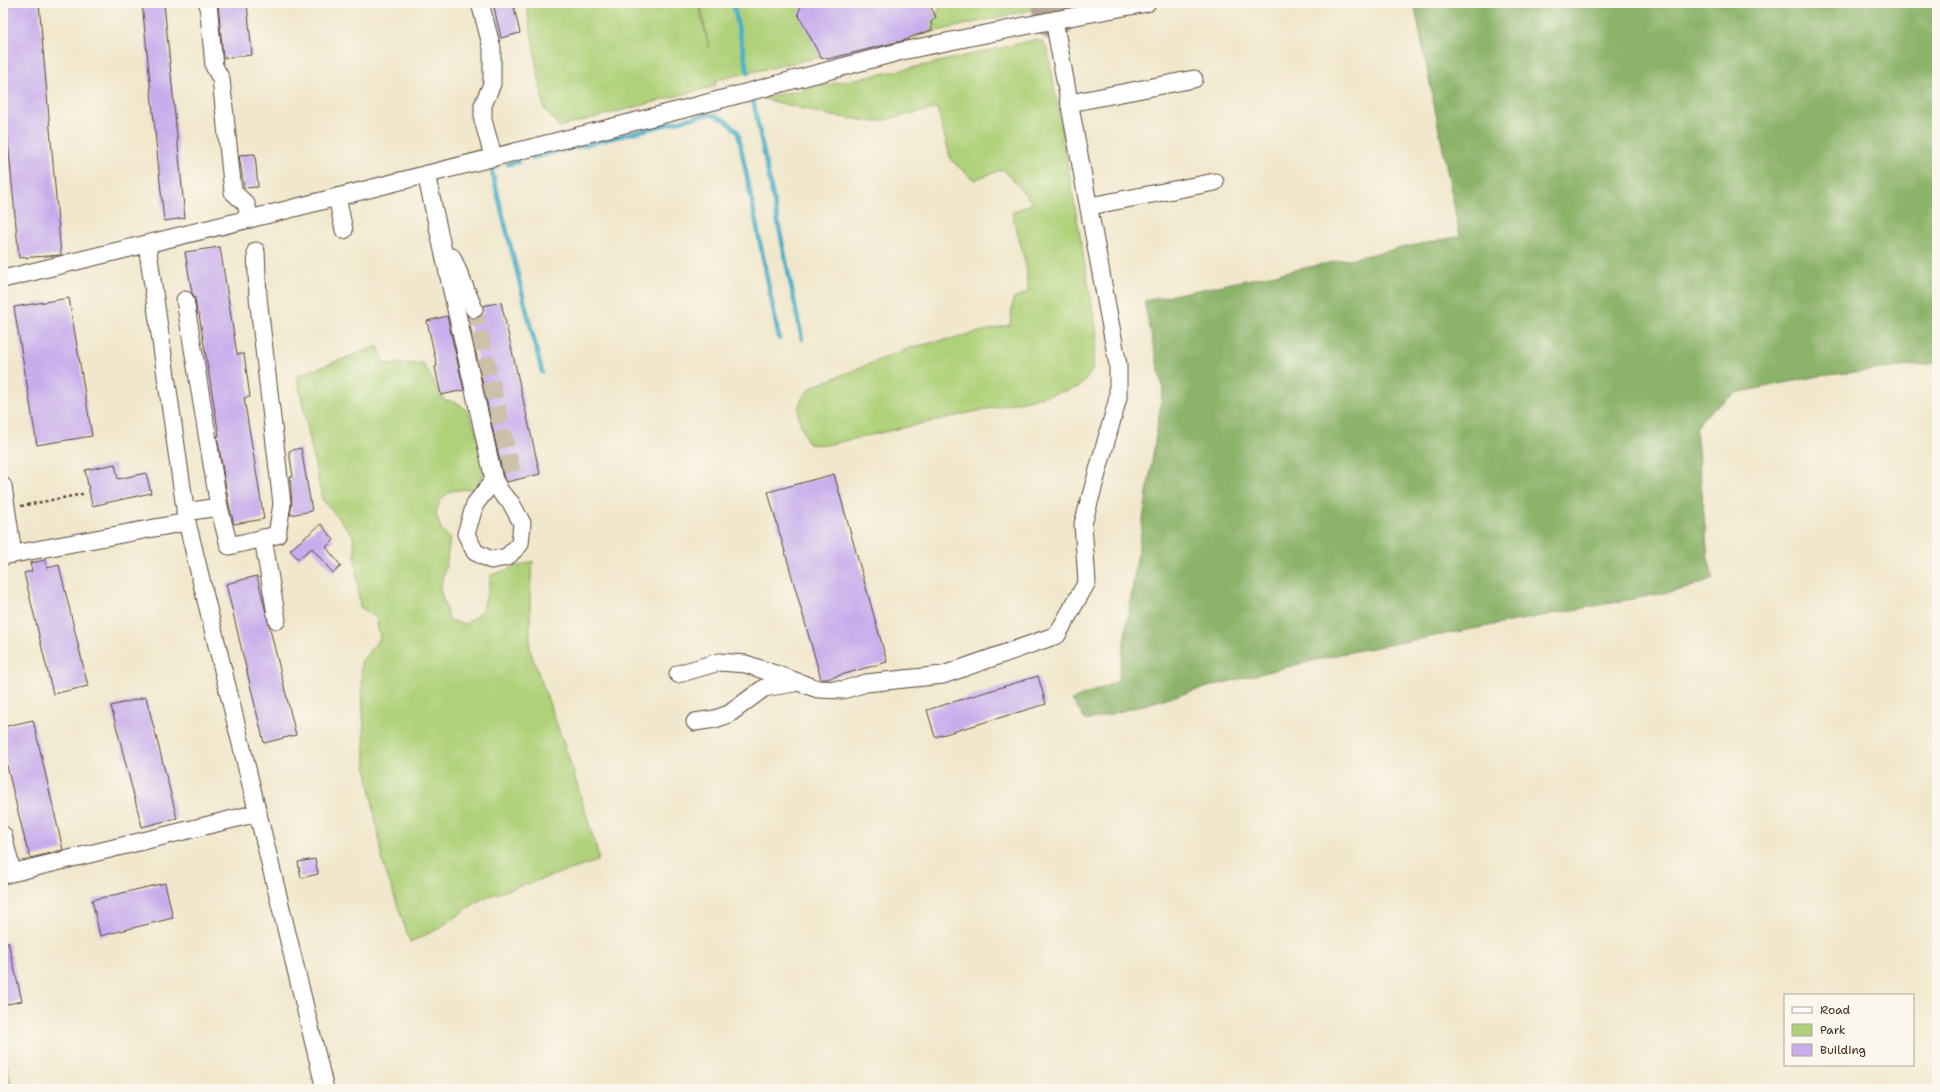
<svg xmlns="http://www.w3.org/2000/svg" width="1940" height="1092" font-family="'Shantell Sans',sans-serif">
	<style>
		.green { fill: #afd179; stroke: #757e4c }
		.forest { fill: #8bb369; stroke: #636e44 }
		.lines { fill: none; stroke-linecap: round; stroke-linejoin: round }
		.stream { stroke: #47aec6; stroke-width: 4.5 }
		.taxiway { stroke: #968875; stroke-width: 41 }
		.building { fill: #c8adec }
		.minor-tunnel { stroke: #cdc1a9; stroke-width: 17; stroke-dasharray: 17 8; stroke-linecap: butt }
		.minor-casing { stroke: #564638; stroke-width: 19 }
		.path { stroke: #564638; stroke-width: 2.5; stroke-dasharray: 3 3; stroke-linecap: butt }
		.minor { stroke: #fff; stroke-width: 17 }
	</style>
	<rect width="100%" height="100%" fill="#fbf7ec"/>
	<filter id="ink" filterUnits="userSpaceOnUse"><feTurbulence type="fractalNoise" baseFrequency=".025" numOctaves="2"/><feDisplacementMap in="SourceGraphic" scale="8" xChannelSelector="R" yChannelSelector="G"/><feConvolveMatrix kernelMatrix="1 2 1 2 8 2 1 2 1" color-interpolation-filters="sRGB"/></filter>
	<filter id="wash" filterUnits="userSpaceOnUse"><feTurbulence type="fractalNoise" baseFrequency=".012" numOctaves="4" result="noise"/><feDisplacementMap in="SourceGraphic" scale="16" xChannelSelector="R" yChannelSelector="G"/><feGaussianBlur stdDeviation="0.9" result="paint"/><feColorMatrix in="noise" values="0 0 0 0 0 0 0 0 0 0 0 0 0 0 0 0 0 1.4 0 .05"/><feComposite in="paint" operator="in"/></filter>
	<g filter="url(#wash)">
		<rect width="100%" height="100%" fill="#f1e7cc"/>
		<g class="green">
			<path d="M526,3H698L709,48L700,3H929L936,17L941,3H1039L1040,8L716,80L715,86L559,127L544,108Z"/>
			<path d="M1034,40L1043,42L1048,51L1097,335L1092,371L1080,387L1045,396L826,445L809,444C798,421 791,406 812,387L909,348L1010,325L1013,299L1028,292L1026,265L1012,213L1033,203L1003,169L974,180L951,160L937,108L875,122L827,115L761,98L926,65Z"/>
			<path d="M378,346L385,364L423,363L445,401C476,398 480,450 485,473L475,488L451,491L440,500L436,514L441,529L450,538L447,560L440,589L449,620L465,624L482,611L488,591L491,575L533,561L530,588V650L569,758L598,854V861L483,898L436,930L410,942L383,863L365,759L361,662L380,638L376,618L360,607L353,535L322,499L297,376Z"/>
			<path d="M3,1058H5L12,1089H3Z"/>
		</g>
		<path class="forest" d="M1414,3H1937V363L1819,376L1736,393L1714,408L1702,419L1696,429L1708,558L1713,578L1685,589L1340,654L1215,685L1086,721L1072,700L1118,681L1163,390L1144,301L1460,236Z"/>
		<g class="lines">
			<g class="stream">
				<path d="M733,3L748,73"/>
				<path d="M753,100L802,339"/>
				<path d="M532,158L708,114C721,116 729,122 738,132L779,338"/>
				<path d="M508,164L518,162"/>
				<path d="M496,167L491,168L542,372"/>
			</g>
			<path class="taxiway" d="M1051,3L1054,20"/>
		</g>
		<g id="blocks">
			<g class="building">
				<path d="M3,3H39L61,255L19,258L3,88Z"/>
				<path d="M142,3H164L185,218L164,221Z"/>
				<path d="M218,3H247L252,55L223,58Z"/>
				<path d="M493,3H513L520,33L501,38Z"/>
				<path d="M802,3H929L936,17L931,22L932,30L909,38V39L828,59L821,58L798,14Z"/>
				<path d="M255,154L258,187L244,188L239,155Z"/>
				<path d="M220,247L237,354H244L250,397L244,398L264,519L234,524L229,505L217,436H219L199,314H197L195,298L192,293L185,252Z"/>
				<path d="M69,298L92,436L37,445L14,307Z"/>
				<path d="M501,302L540,474L507,482L503,475L468,317L473,319L478,318L482,315L483,306Z"/>
				<path d="M447,316L464,390L441,395L435,367L437,366L427,321Z"/>
				<path d="M301,448L312,511L290,515L292,503L290,477H293L289,451Z"/>
				<path d="M115,464L118,479L146,473L151,493L92,506L85,470Z"/>
				<path d="M834,474L887,662L827,679H821L768,492Z"/>
				<path d="M321,524L334,540L326,547L341,566L333,573L312,548L298,559L290,550Z"/>
				<path d="M45,560L47,568L59,565L88,686L53,694L24,573L32,571L30,563Z"/>
				<path d="M257,576L296,735L264,743L226,584Z"/>
				<path d="M1038,676L1046,704L935,737L927,710Z"/>
				<path d="M146,697L177,818L142,827L111,706Z"/>
				<path d="M33,720L63,850L30,858L28,849H27L3,749V727Z"/>
				<path d="M315,859L318,874L301,878L298,862Z"/>
				<path d="M165,883L173,918L100,936L92,900Z"/>
				<path d="M8,942L22,1001L3,1005V943Z"/>
			</g>
		</g>
	</g>
	<g filter="url(#ink)">
		<use href="#blocks" fill-opacity="0" stroke="#564638" stroke-width="1"/>
		<g class="lines">
			<path class="minor-tunnel" d="M474,309L513,476"/>
			<g class="minor-casing">
				<g id="minor">
					<path d="M208,3L214,66L221,79L233,192L246,204L250,219"/>
					<path d="M480,3L492,48V84L483,105V120L493,156"/>
					<path d="M1070,103L1194,79"/>
					<path d="M426,174L494,480L475,504L466,534L475,552L491,560L507,557L520,544L522,523L511,503L502,494L494,480"/>
					<path d="M337,197L344,230"/>
					<path d="M1090,206L1215,182"/>
					<path d="M147,244L187,522L325,1089"/>
					<path d="M452,257L474,309"/>
					<path d="M3,279L282,211L692,107L902,51L1054,20L1147,3"/>
					<path d="M185,300L219,507"/>
					<path d="M3,486L13,554"/>
					<path d="M185,512L219,507L229,546L277,535L282,504L258,297L256,251"/>
					<path d="M263,538L277,620"/>
					<path d="M3,556L187,522"/>
					<path d="M678,674L719,662L746,664L818,689L843,690L866,683L943,675L1057,635L1087,582L1083,524L1118,398V365L1054,20"/>
					<path d="M695,722L715,719L729,714L764,688L794,683"/>
					<path d="M3,835L12,872"/>
					<path d="M3,875L258,813"/>
				</g>
			</g>
			<path class="path" d="M21,506L83,494"/>
			<use href="#minor" class="minor"/>
		</g>
	</g>
	<rect width="1940" height="1092" fill="none" stroke="#fbf7ec" stroke-width="16"/>
	<rect x="1784" y="994" width="130" height="72" fill="#fbf7ec" stroke="#aea59a"/>
	<rect x="1792" y="1007" width="20" height="6" fill="#ffffff" stroke="#aea59a"/>
	<text x="1820" y="1014" font-size="12" fill="#3b2a1e">Road</text>
	<rect x="1792" y="1024" width="20" height="12" fill="#afd179" stroke="#aea59a"/>
	<text x="1820" y="1034" font-size="12" fill="#3b2a1e">Park</text>
	<rect x="1792" y="1044" width="20" height="12" fill="#c8adec" stroke="#aea59a"/>
	<text x="1820" y="1054" font-size="12" fill="#3b2a1e">Building</text>
</svg>
